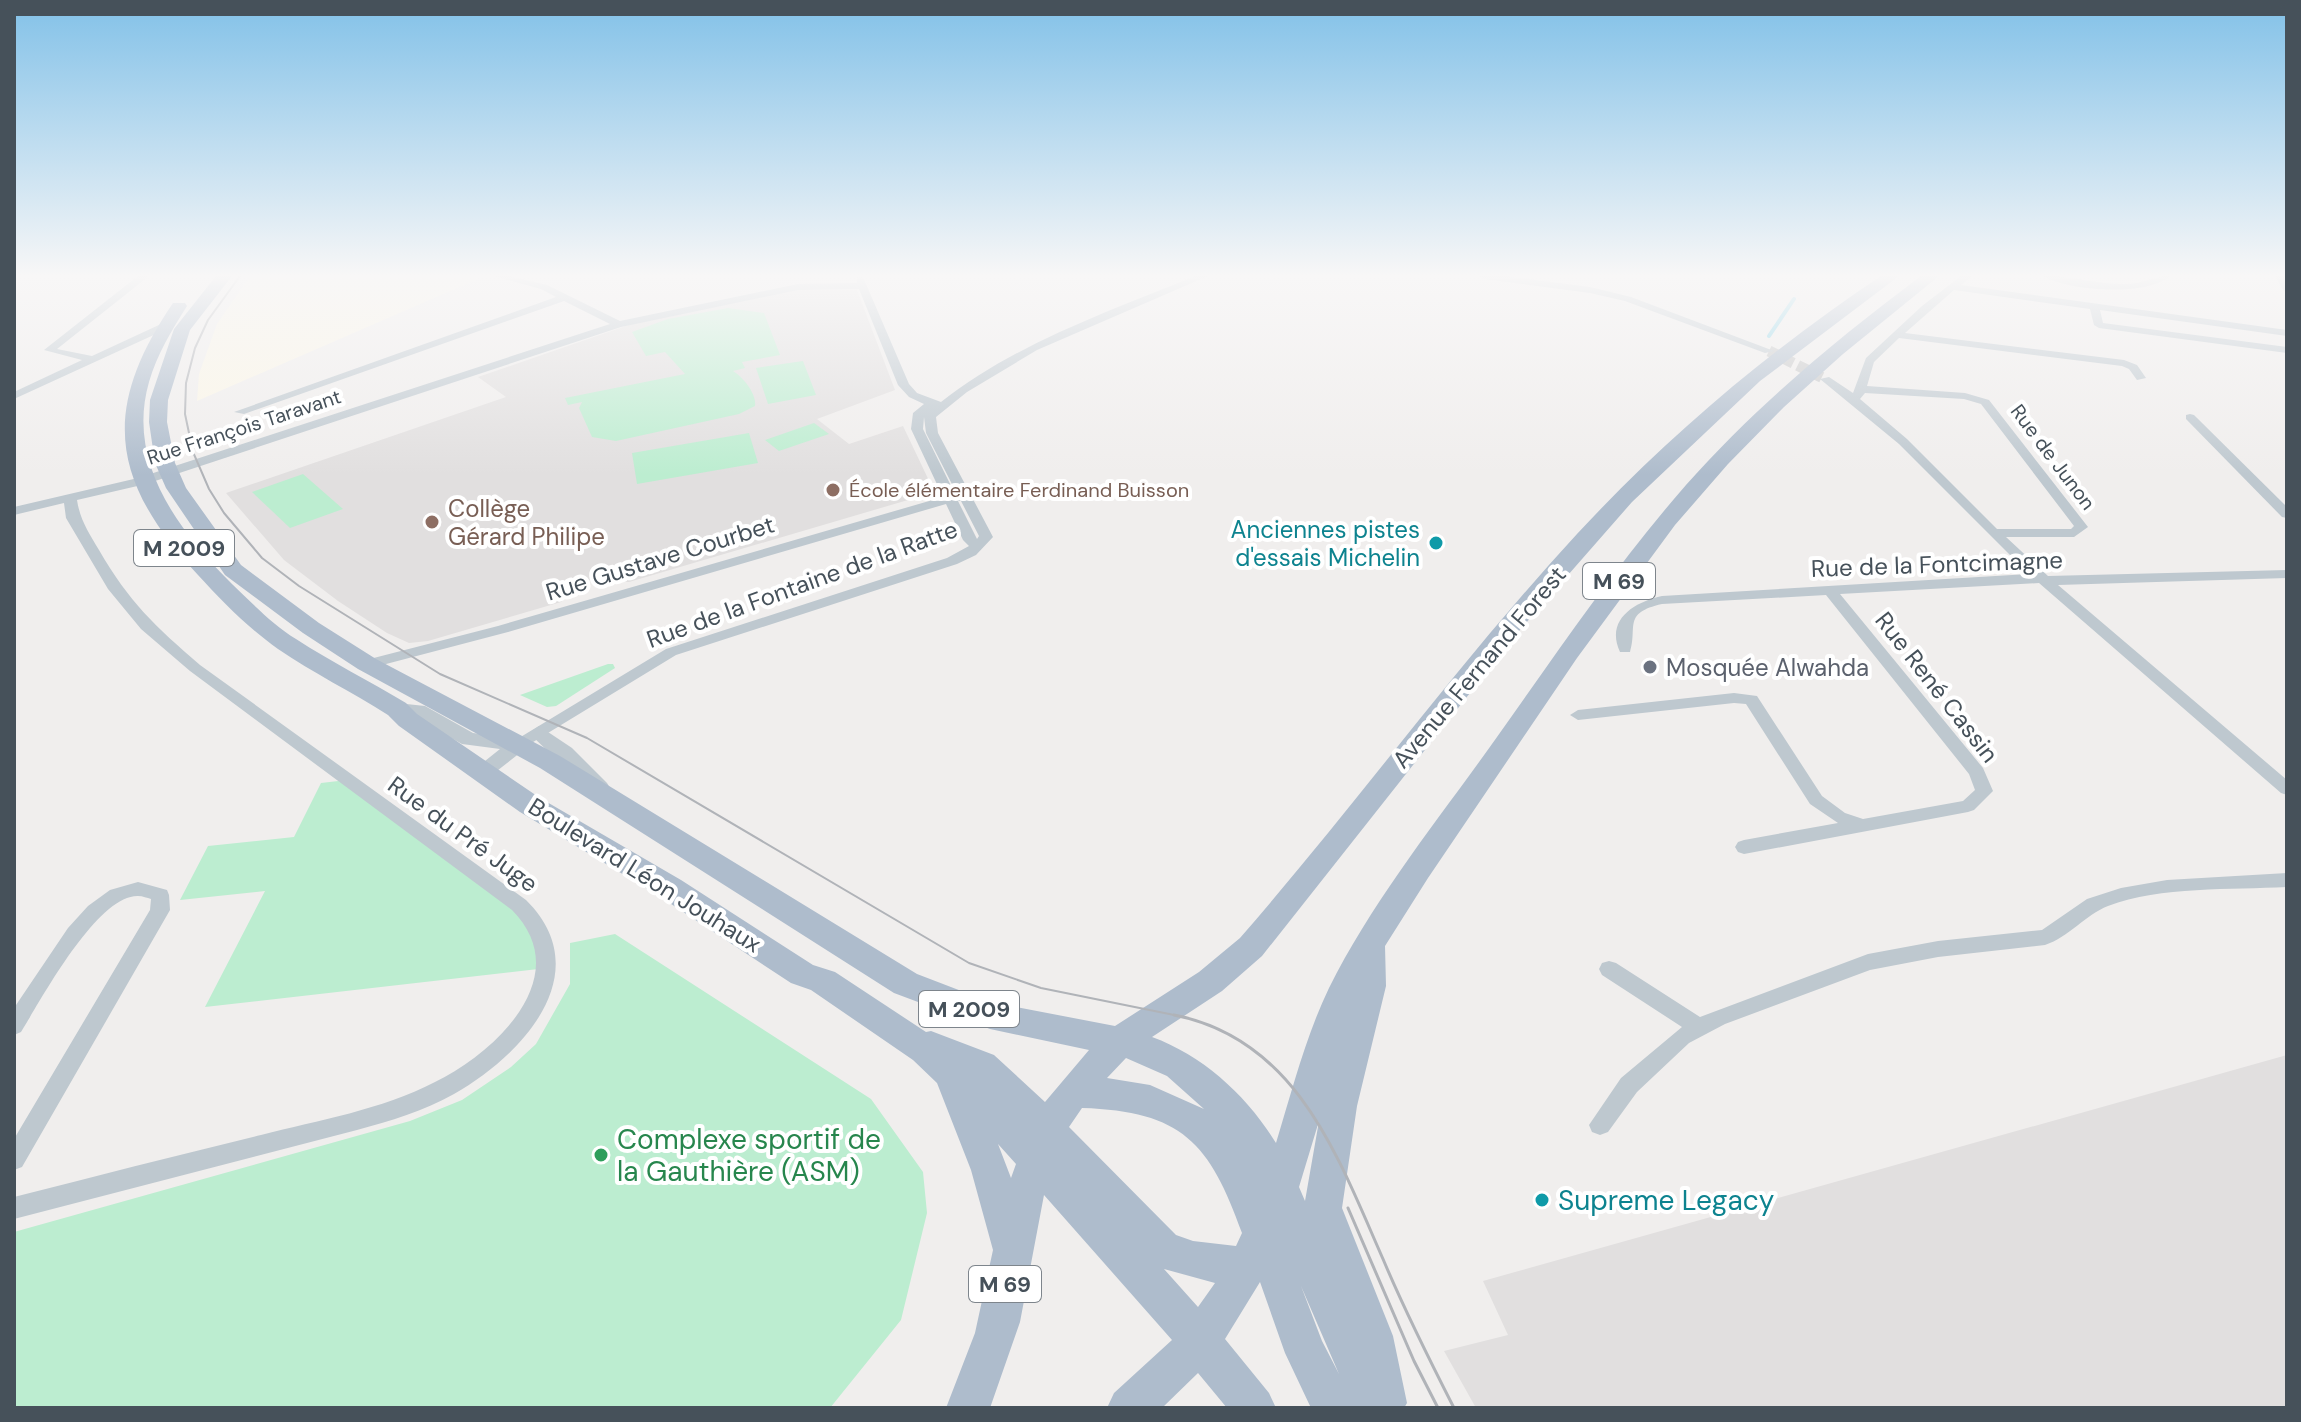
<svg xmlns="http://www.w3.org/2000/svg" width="2301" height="1422" font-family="'DM Sans',sans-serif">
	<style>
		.commercial { fill: #fbf6e7 }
		.education { fill: #e1dfdf }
		.green { fill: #bcedd0 }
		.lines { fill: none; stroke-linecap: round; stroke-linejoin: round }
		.stream { stroke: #8ad4e9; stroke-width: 4 }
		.minor-tunnel { stroke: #c6c7c8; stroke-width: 11; stroke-dasharray: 11 5; stroke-linecap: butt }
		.minor { fill: #bec8cf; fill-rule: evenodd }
		.tertiary { fill: #bec8cf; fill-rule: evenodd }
		.primary { fill: #aebccc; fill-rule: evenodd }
		.tram-far1 { stroke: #b0b3b8; stroke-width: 2 }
		.tram { stroke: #b0b3b8; stroke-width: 3 }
		.education-dot { fill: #8d6e63; stroke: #fff; stroke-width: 3 }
		.culture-dot { fill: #0f9aa8; stroke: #fff; stroke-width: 3 }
		.worship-dot { fill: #6b7280; stroke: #fff; stroke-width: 3 }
		.leisure-dot { fill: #2e9e5b; stroke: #fff; stroke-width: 3 }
		.labels { text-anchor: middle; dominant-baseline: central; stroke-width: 8; stroke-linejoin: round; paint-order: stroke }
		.far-street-label { font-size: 20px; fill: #46515a; stroke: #fff }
		.far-education-label { font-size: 20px; fill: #785e54; stroke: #fff; text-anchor: start }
		.shield { fill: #fff; stroke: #7e858c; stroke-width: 2 }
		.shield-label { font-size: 22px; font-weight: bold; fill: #46515a }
		.education-label { font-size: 24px; fill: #785e54; stroke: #fff; text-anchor: start }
		.culture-label { font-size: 24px; fill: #0d838f; stroke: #fff; text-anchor: end }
		.street-label { font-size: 24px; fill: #46515a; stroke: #fff }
		.worship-label { font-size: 24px; fill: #5b616d; stroke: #fff; text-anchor: start }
		.near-leisure-label { font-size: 28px; fill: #27864d; stroke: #fff; text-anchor: start }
		.near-culture-label { font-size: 28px; fill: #0d838f; stroke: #fff; text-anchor: start }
	</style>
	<rect width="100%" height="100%" fill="#f0eeed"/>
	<path class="commercial" d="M250,276H470L480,278L197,401L199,374L217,324Z"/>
	<g class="education">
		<path d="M793,290H857L895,390L817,419L849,444L903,426L932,487L925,495L629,582L604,581L597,577L565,590L570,594L561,602L428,641L409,643L387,633L338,601L284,560L226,493L506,397L478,377L643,320Z"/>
		<path d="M2287,1055V1408H1476L1444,1351L1508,1335L1483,1281Z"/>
	</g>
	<g class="green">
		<path d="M728,308L764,313L780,355L742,362L745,368L733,371C743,377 757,394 755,406L739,414L616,441L592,437L579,408L582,402L568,405L565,398L685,374L665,352L646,356L632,332L668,319Z"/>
		<path d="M803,361L816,395L768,404L756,368Z"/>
		<path d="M814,423L829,434L779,451L765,440Z"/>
		<path d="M749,433L758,463L637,484L632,453Z"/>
		<path d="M303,474L343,509L290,528L252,492Z"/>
		<path d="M608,664H613L615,668L556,706L547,707L520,695Z"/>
		<path d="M347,780L519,905L547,968L205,1007L265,891L180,900L208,846L294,837L321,783Z"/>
		<path d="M615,934L871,1099L923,1172L927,1213L901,1320L830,1408H14V1232L410,1121L462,1100L511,1067L536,1044L570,984V943Z"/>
	</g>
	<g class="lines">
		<path class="stream" d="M1769,336L1794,299"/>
		<path class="minor-tunnel" d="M1769,351L1825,379"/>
		<g class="minor">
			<path d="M138,276H149L57,349L92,356L161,324H169V328L14,399V392L82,360L44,350Z"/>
			<path d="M493,276H509L547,285L620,321L798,284L857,283V277H863L909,384L917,393L941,402C1016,343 1108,312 1195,276H1208L1037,350L967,392L936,417L938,433L993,537L976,555L957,564L676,655L520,750L512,745L514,741L666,649L947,558L969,546L963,540L946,504L508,632L367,669L359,664L362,661L498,626L943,497L911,429L913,413L924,404L909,397L898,385L859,289L798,290L621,327L146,484L77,500C80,520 89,533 99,550C129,602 155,626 200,665L526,900C599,972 523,1055 454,1094C424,1111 390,1121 357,1130L14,1219V1197C96,1176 178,1155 261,1135C319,1120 381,1110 435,1082C496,1052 577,976 512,910L190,671L141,629L108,589L66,518L64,503L14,515V507L138,478L610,324L564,301L244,414L234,412L556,297L541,289ZM924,417L926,433L957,494H955L923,429ZM958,501H961L979,536L977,539Z"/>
			<path d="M1479,276H1504L1590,287L1631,297L1774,351L1765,353L1625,301L1590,293L1484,279Z"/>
			<path d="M1961,276H1972L1961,285L2287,330V336L2100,310L2103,323L2287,347V353L2099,328L2094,325L2090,309L1954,290L1905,333L2124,360L2137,365L2146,378L2137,380L2129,369L2122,366L1899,338L1874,362L1867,386L1965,393L1989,400L2088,527L2074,537H2006L2048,576L2287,570V578L2058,585L2287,780V795L2281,793L2039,583L1840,594L1983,768L1993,791L1974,810L1968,812L1744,854L1738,852L1735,847L1738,842L1744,840L1838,823L1810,804L1746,704L1734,703L1578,720L1570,715L1578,710L1734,693L1757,696L1822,796L1845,813L1863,819L1963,801L1975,790L1969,774L1826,595L1662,604C1622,613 1638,627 1630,652H1620C1605,620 1634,602 1662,596L2029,574L1899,444L1820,379L1829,377L1853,393L1866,358L1922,306ZM1865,393L1964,399L1981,404L2074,526L2071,529H1997L1907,439L1860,399Z"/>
			<path d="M2043,276C2071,275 2098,285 2126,284C2142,284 2155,276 2170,276C2146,297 2069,291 2043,276Z"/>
			<path d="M2190,414L2194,415L2287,507V518L2282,517L2186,419V415Z"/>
			<path d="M2287,873V887C2231,890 2161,886 2108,906C2085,915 2069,937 2045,945L1938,957L1870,970L1725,1024L1689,1043L1637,1092L1608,1132L1600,1135L1592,1132L1589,1125L1621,1078L1682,1027L1602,975L1599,969L1602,963L1609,961L1616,963L1700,1017L1868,954L1938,941L2042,930L2087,899L2121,888L2167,880Z"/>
			<path d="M138,882L167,890L169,895L170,910L22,1167L14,1170V1139L150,910L151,899C147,898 143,896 138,896C97,895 41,1000 21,1032L14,1035V1008L68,928L88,906L110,890Z"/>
		</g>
		<g class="tertiary">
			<path d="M2275,276H2287V291L2283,290Z"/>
			<path d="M397,703L425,706L473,733L527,740L530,745L488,778H474L470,773L500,749L462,744L414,717L390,714L387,709L390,704Z"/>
			<path d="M539,726L572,748L607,783L610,788L607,793H591L529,733Z"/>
		</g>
		<path class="primary" d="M216,276H232L190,330L168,400L167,422L175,463L186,488L241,565L319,623L376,659L560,756L917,974L990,1002L1115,1026L1199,972L1240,938C1355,806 1458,663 1577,534C1668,436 1770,350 1881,276H1899L1760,381L1632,502L1519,631L1262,956L1222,991L1152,1037C1204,1056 1247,1096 1276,1143C1292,1091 1305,1038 1329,988C1374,898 1439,819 1497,737C1558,651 1617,564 1686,485C1756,406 1837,339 1921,276H1939L1843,354L1784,407L1728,464L1675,525L1577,658L1428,878L1385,946L1386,986L1357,1106L1342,1208L1393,1336L1407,1403L1404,1408H1356L1354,1404L1356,1408H1311L1285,1353L1260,1282L1225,1339L1269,1393L1276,1408H1227L1198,1373L1162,1408H1107L1114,1393L1172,1340L1044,1195L1020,1322L990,1408H946L975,1333L993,1250L971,1170L937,1083L913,1060L811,990L791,983L659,896L520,812L399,726L388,715C352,692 313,673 278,649C248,628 222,601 198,575C110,480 101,409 173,303H185L187,306C172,330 157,354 149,382C126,462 178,530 232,584C252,603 272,624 296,639C331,662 370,681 406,703L417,714L540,798L681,880L813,965L835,972L926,1032L931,1031L994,1055L1045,1102L1089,1050L990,1029L894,993L540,768L358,669L303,633L225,575L166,488L155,463L149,422L150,400L174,329ZM1126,1058L1167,1076L1204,1109L1150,1085L1107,1078ZM1082,1108C1182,1111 1210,1143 1242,1233L1236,1246L1193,1241L1176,1235L1069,1127ZM1319,1121L1305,1201L1299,1187ZM998,1144L1016,1164L1011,1178ZM1164,1269L1215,1283L1198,1307ZM1301,1286L1339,1374L1322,1341Z"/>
		<path class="tram-far1" d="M240,276L208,320L195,348L186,383L185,414L193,452L209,489L224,513L262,558L299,586L440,674L587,738L969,963L1041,988L1184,1017"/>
		<g class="tram">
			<path d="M1174,1015C1297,1039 1338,1157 1383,1259C1404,1309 1429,1359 1454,1408"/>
			<path d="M1348,1208L1414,1361L1438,1408"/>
		</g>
	</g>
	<linearGradient id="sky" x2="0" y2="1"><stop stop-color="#82c1e8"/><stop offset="0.58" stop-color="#f8f7f7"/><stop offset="1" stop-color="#f8f7f7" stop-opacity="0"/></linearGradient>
	<rect width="2301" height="475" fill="url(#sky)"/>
	<g class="education-dot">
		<circle cx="833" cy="490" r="8"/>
		<circle cx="432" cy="522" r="8"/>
	</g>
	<g class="culture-dot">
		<circle cx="1436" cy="543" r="8"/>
		<circle cx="1542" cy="1200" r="8"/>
	</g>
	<circle class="worship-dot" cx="1650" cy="667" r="8"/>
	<circle class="leisure-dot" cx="601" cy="1155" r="8"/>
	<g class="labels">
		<g class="far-street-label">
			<text transform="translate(244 427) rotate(-18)">Rue François Taravant</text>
			<text transform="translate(2053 457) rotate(53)">Rue de Junon</text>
		</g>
		<g class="far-education-label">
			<text x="849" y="490">École élémentaire Ferdinand Buisson</text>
		</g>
		<g class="shield">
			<rect x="134" y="530" width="100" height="36" rx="6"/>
			<rect x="1583" y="563" width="72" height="36" rx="6"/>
			<rect x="919" y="991" width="100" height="36" rx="6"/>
			<rect x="969" y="1266" width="72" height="36" rx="6"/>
		</g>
		<g class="shield-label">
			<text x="184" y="548">M 2009</text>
			<text x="1619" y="581">M 69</text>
			<text x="969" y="1009">M 2009</text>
			<text x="1005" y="1284">M 69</text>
		</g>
		<g class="education-label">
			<text x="448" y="508">Collège<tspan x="448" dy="28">Gérard Philipe</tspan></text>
		</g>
		<g class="culture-label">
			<text x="1420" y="529">Anciennes pistes<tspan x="1420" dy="28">d'essais Michelin</tspan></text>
		</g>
		<g class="street-label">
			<text transform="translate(660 558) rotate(-17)">Rue Gustave Courbet</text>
			<text transform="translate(1937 564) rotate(-2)">Rue de la Fontcimagne</text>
			<text transform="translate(802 584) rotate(-20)">Rue de la Fontaine de la Ratte</text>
			<text transform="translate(1479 667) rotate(-50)">Avenue Fernand Forest</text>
			<text transform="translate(1937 687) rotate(52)">Rue René Cassin</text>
			<text transform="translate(463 834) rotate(36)">Rue du Pré Juge</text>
			<text transform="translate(645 875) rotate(32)">Boulevard Léon Jouhaux</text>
		</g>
		<g class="worship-label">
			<text x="1666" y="667">Mosquée Alwahda</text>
		</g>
		<g class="near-leisure-label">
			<text x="617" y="1139">Complexe sportif de<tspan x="617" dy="32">la Gauthière (ASM)</tspan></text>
		</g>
		<g class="near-culture-label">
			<text x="1558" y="1200">Supreme Legacy</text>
		</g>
	</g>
	<rect width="2301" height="1422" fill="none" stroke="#46515a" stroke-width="32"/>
</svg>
